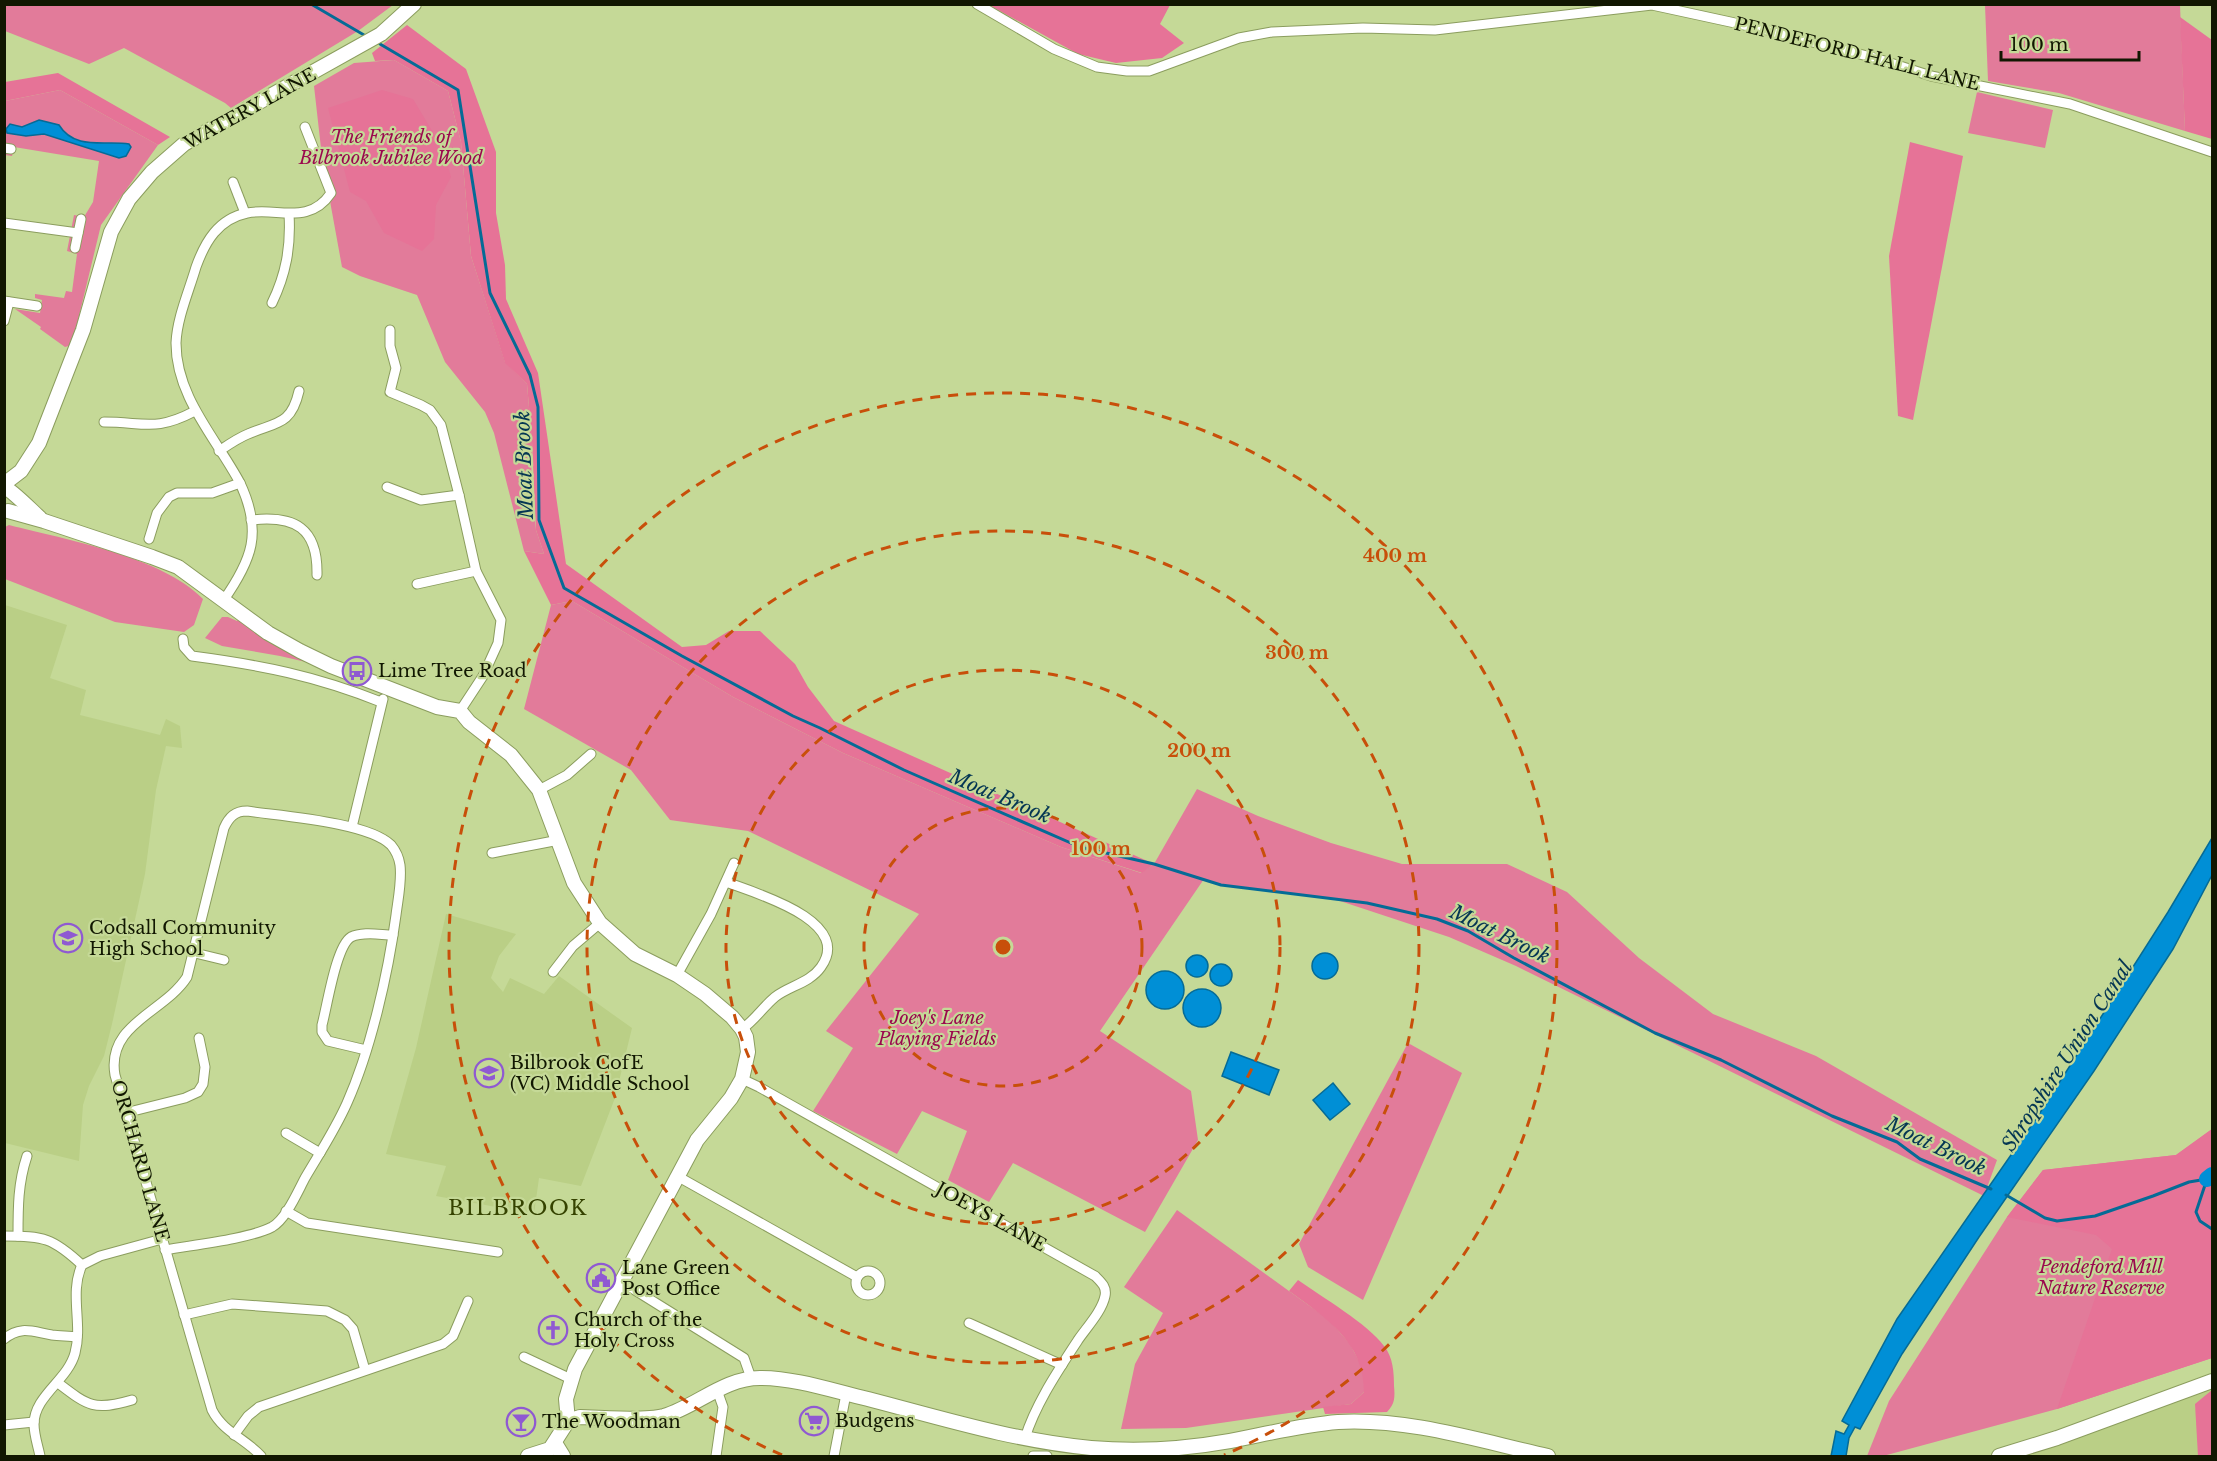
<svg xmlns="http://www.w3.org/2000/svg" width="2217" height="1461" font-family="'Libre Baskerville',serif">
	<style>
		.built { fill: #bacf86 }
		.green { fill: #e27b9a }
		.forest { fill: #e67397 }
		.water { fill: #008fd6; stroke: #056b96; stroke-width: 1.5 }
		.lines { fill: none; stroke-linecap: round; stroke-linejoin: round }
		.stream { stroke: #056b96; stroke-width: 3 }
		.river { stroke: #008fd6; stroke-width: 16 }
		.street-casing { stroke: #8b9d5e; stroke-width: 11 }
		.secondary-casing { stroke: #8b9d5e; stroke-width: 16 }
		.street { stroke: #fff; stroke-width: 9 }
		.secondary { stroke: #fff; stroke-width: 14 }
		.ring { fill: none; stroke: #c84f0a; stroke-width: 3; stroke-dasharray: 10 8 }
		.labels { text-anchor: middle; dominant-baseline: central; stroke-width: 4.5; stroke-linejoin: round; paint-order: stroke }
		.street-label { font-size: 18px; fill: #111701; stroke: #c5d997 }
		.park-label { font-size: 18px; font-style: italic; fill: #9b084e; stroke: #c5d997 }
		.poi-label { font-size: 18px; fill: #111701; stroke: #c5d997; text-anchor: start }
		.water-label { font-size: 20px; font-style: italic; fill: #053653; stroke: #c5d997 }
		.quarter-label { font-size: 21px; letter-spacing: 1.5px; fill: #354300; stroke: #c5d997 }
		.centre { fill: #c84f0a; stroke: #c5d997; stroke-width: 3 }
		.ring-label { font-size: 18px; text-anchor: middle; font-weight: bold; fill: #c84f0a; stroke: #c5d997; stroke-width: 4.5; stroke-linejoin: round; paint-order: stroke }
	</style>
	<rect width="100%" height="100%" fill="#c5d997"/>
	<g class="built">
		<path d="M5,605L67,625L50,678L86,690L80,715L160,735L166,719L180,726L182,748L166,746L156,790L145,874L112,1024L104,1056L89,1086L83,1105L79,1161L5,1143Z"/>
		<path d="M446,914L516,934L499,956L491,978L503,992L510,978L544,994L559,976L632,1028L615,1098L581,1186L539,1178L534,1214L436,1196L446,1166L386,1154L416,1048Z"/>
		<path d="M2212,1388V1456H2015Z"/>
	</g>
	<g class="green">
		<path d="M4,5L5,4L393,5L358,31L231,108L225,103L124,48L89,64L5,31Z"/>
		<path d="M1985,5H2180L2185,131L2059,93L1988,81Z"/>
		<path d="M394,60L448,91L461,142L471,256L505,362L527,384L532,442L531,485L536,530L544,554L524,551L494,433L485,412L445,362L417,295L360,276L342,267L322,157L314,86L354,63Z"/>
		<path d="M60,90L158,145L101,225L72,345L65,347L40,329L41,327L15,309L40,313L42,300L35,298V294L64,298L66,291L72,292L77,254L67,251L74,215L84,217L93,202L99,161L14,147L12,156L5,155V101Z"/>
		<path d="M1977,92L2053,110L2045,148L1968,133Z"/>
		<path d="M9,525C67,540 161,556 203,599L194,625L184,632L115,622L5,579V527Z"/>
		<path d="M572,601L733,697L843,753L1061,847L1141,873L1154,864L1197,789L1258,816L1331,843L1402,864H1507L1567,892L1639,958L1713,1014L1816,1056L1997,1160L1984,1196L1516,966L1449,937L1334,899L1221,885L1204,879L1100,1031L1191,1091L1198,1140L1145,1232L1013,1163L989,1202L948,1180L967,1131L922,1111L897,1154L813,1111L853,1048L826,1031L919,914L748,831L670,820L631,770L524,709L551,605Z"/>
		<path d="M222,617H228L237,621L239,618L319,665L280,656L222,646L205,638Z"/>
		<path d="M1408,1043L1462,1073L1363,1300L1308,1267L1299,1244Z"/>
		<path d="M2212,1129V1358L2057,1409L1883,1456H1867L1889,1401L2007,1217L2043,1170L2176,1155Z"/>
		<path d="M1177,1210L1329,1320L1350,1344L1364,1371V1392L1351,1404L1186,1428L1121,1429L1135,1364L1163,1313L1124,1287Z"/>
	</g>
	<g class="forest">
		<path d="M989,5H1170L1160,24L1184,43L1162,58L1116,63L1078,54Z"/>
		<path d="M2180,17L2212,40V139L2185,131Z"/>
		<path d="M407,25L466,69L496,152V213L505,265L506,299L538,373L566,564L682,647L706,645L729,631H760L795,664L808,687L834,721L1154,864L1142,873L1061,847L843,753L733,697L572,601L551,605L524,551L544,554L536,530L532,442L527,384L505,363L471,256L461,142L448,91L394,60L375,61L372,53Z"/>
		<path d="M58,73L170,137L158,145L60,90L5,101V82Z"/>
		<path d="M382,90L413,99L443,149L451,177L436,205L434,239L422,251L384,233L366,201L350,192L328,108Z"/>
		<path d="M1910,142L1963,156L1913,420L1898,416L1889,256Z"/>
		<path d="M2212,1129V1358L2057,1409L2112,1249L2096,1235L2007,1217L2043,1170L2176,1155Z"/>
		<path d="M1298,1280C1322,1297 1368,1324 1384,1346C1393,1357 1394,1372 1394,1386C1395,1397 1395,1404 1387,1412L1325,1414L1323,1407L1351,1404L1364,1392C1364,1342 1326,1318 1289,1291Z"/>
		<path d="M2212,1390V1456H2198L2195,1404Z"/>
	</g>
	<g class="water">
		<path d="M39,120L59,125C75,151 106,140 129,144L131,147L126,156L119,158L44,134L26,136L7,133L6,129L10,124L22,127Z"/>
		<path d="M2212,838V875L2173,949L2094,1071L1979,1237L1902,1354L1860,1429L1855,1427L1849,1438L1846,1456H1831L1836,1431L1844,1434L1849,1425L1842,1421L1897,1319L2036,1119L2168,912Z"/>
		<circle cx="1325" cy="966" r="13"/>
		<circle cx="1197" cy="966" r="11"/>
		<circle cx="1221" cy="975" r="11"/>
		<circle cx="1165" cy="990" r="19"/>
		<circle cx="1202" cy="1008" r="19"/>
		<path d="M1231,1052L1279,1070L1269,1095L1222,1076Z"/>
		<path d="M1333,1083L1350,1104L1330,1120L1313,1100Z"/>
	</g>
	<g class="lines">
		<g class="stream">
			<path d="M311,4L364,35"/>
			<path d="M380,44L458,90L490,293L530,375L538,407L539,520L564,588L682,656L793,716L820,728L904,770L1080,847L1154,864L1221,885L1367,903L1437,919L1468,931L1514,958L1655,1033L1721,1060L1832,1116L1897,1142L1920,1159L1991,1189"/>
			<path d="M2207,1179L2196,1212L2200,1221L2212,1229"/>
			<path d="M2006,1195L2045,1218L2057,1221L2095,1216L2153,1196L2189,1182L2207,1179"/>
		</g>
		<path class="river" d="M2207,1179L2212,1175"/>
		<g class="street-casing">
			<g id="street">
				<path d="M977,4L1054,49L1097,67L1127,71H1149L1239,38L1272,32L1363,28L1435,30L1652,5L1758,28L1875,58L1931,76L2070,104L2212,152"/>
				<path d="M4,148L11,149"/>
				<path d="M233,182L245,213"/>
				<path d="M4,223L78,233"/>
				<path d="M75,248L81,219"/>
				<path d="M4,301L37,306"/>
				<path d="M272,303C286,274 291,247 289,214"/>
				<path d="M4,321L9,302"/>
				<path d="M390,330V346L396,368L390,392L421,405L430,410L441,425L459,495L476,571L501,620L498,643L483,676L460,711"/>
				<path d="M104,422C145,422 155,432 195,411"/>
				<path d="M219,451C228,445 238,438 248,434C276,422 291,426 299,391"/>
				<path d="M387,487L421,500L459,495"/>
				<path d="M251,520C295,515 318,528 317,575"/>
				<path d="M149,539L157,513L169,497L177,493H212L240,483"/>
				<path d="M417,584L476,571"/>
				<path d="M223,601C252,560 263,532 240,483C216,438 176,397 176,343C177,318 189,291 196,267C205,242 218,219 247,213C277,207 309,226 331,193L305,127"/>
				<path d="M183,639L184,647L192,656C261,665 316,676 381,702"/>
				<path d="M539,790L567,775L591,754"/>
				<path d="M352,827L383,699"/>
				<path d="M492,853L559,840"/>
				<path d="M726,882C755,893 854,921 821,967C810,983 789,986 775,997C763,1007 755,1020 742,1029"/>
				<path d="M195,953L224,960"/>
				<path d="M553,972L573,946L600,923"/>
				<path d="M677,975L711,914L734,863"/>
				<path d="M366,1050L328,1041L322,1032V1025C327,1007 336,946 351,937C363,931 381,935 393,935"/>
				<path d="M742,1079L759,1087L1095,1276C1101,1282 1107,1287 1105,1296C1102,1311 1087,1327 1078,1340C1058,1371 1036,1403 1025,1438"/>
				<path d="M125,1113L185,1098L198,1092L203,1084L205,1067L199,1038"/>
				<path d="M286,1133L320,1153"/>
				<path d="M677,1176L857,1277"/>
				<path d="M286,1211L307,1223L498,1252"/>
				<path d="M4,1236C44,1236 53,1238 82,1265"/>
				<path d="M18,1236C18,1207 18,1183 27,1156"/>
				<path d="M165,1250C192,1245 249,1239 272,1227C286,1219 297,1193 305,1178C319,1154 335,1130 347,1103C371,1049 388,974 396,915C398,899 402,881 400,865C399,858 396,851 391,845C368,822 280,816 247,811C235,811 229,817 224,828L187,977C165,1012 106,1024 115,1075L212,1410C223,1432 246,1439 261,1456"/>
				<circle cx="868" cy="1283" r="12"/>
				<path d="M622,1282L744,1358L751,1378"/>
				<path d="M184,1315L232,1304L327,1311L345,1320L353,1329L365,1370"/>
				<path d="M969,1323L1062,1365"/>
				<path d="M4,1339C21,1325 33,1332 52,1335C60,1336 69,1336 77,1337"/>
				<path d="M524,1357L571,1379"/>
				<path d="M58,1383C88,1406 94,1411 132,1400"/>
				<path d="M4,1425L34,1422"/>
				<path d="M234,1435L248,1416L259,1407L443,1344L453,1336L468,1301"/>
				<path d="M40,1456C38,1446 34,1435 34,1424C34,1396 68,1380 75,1353C83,1324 69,1293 82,1265L100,1256L162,1239"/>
				<path d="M716,1456L723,1407L717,1390"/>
				<path d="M834,1456L846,1394"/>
				<path d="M1033,1456H1047"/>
			</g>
		</g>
		<g class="secondary-casing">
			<g id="secondary">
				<path d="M4,484L21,471L39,443L83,330L111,232L129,199L152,172L184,144L381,34L414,4"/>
				<path d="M4,487C12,490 32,511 40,518"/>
				<path d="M8,511L44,521L152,557L178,567L268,633L300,651L331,666L437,707L460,711L469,722L511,755L539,790L574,883L600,923L635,954L677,975L705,994L732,1017L742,1029L746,1037L748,1052L742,1079L731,1098L697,1140L575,1369L566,1399L568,1421L550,1449L528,1456"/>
				<path d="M568,1421L580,1417C600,1418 646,1421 664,1416C697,1406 724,1378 760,1378C796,1378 833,1391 868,1399C941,1418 1015,1441 1091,1448C1137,1452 1185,1449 1230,1441C1266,1434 1301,1425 1338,1422C1409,1418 1480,1441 1548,1456"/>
				<path d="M555,1443L563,1456"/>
				<path d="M1999,1456L2057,1438L2212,1381"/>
			</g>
		</g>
		<use href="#street" class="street"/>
		<use href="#secondary" class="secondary"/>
	</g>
	<g class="ring">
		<circle cx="1003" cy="947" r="139"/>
		<circle cx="1003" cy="947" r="277"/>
		<circle cx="1003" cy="947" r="416"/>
		<path d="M782 1455A554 554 0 1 1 1224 1455"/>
	</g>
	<defs>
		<g id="bus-ring" transform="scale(1.5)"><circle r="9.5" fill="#c5d997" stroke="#8f59d2" stroke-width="1.5"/><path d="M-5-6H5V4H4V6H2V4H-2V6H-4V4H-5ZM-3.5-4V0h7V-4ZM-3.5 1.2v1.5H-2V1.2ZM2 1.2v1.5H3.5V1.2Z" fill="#8f59d2"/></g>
		<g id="school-ring" transform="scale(1.5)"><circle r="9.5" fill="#c5d997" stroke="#8f59d2" stroke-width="1.5"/><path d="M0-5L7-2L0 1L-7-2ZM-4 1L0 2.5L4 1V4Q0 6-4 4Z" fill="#8f59d2"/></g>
		<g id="civic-ring" transform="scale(1.5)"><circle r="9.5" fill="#c5d997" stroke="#8f59d2" stroke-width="1.5"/><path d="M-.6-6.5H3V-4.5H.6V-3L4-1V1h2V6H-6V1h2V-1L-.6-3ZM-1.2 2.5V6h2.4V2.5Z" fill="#8f59d2"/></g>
		<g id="church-ring" transform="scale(1.5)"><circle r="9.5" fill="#c5d997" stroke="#8f59d2" stroke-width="1.5"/><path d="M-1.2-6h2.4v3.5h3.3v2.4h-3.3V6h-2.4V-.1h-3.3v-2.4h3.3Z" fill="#8f59d2"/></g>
		<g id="supermarket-ring" transform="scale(1.5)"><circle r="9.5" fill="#c5d997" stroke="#8f59d2" stroke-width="1.5"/><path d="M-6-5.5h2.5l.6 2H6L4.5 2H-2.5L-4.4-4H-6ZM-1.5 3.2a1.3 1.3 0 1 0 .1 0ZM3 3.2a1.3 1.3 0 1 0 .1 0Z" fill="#8f59d2"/></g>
		<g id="bar-ring" transform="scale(1.5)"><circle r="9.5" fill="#c5d997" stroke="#8f59d2" stroke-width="1.5"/><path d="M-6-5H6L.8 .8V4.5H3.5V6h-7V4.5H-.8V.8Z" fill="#8f59d2"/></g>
	</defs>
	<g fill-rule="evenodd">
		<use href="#bus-ring" x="357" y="671"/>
		<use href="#school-ring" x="68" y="938"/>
		<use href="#school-ring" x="489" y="1073"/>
		<use href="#civic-ring" x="601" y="1278"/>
		<use href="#church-ring" x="553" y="1330"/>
		<use href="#supermarket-ring" x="814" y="1421"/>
		<use href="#bar-ring" x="521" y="1422"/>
	</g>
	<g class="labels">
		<g class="street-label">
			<text transform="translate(1857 54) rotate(14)">PENDEFORD HALL LANE</text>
			<text transform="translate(250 109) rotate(-29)">WATERY LANE</text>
			<text transform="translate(140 1161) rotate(74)">ORCHARD LANE</text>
			<text transform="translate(991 1217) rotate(29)">JOEYS LANE</text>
		</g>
		<g class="park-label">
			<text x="391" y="137">The Friends of<tspan x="391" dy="21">Bilbrook Jubilee Wood</tspan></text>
			<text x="937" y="1018">Joey's Lane<tspan x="937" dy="21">Playing Fields</tspan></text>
			<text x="2101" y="1267">Pendeford Mill<tspan x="2101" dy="21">Nature Reserve</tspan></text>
		</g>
		<g class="poi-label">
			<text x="378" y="671">Lime Tree Road</text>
			<text x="89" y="928">Codsall Community<tspan x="89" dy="21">High School</tspan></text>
			<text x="510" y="1063">Bilbrook CofE<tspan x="510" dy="21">(VC) Middle School</tspan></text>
			<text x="622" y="1268">Lane Green<tspan x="622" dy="21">Post Office</tspan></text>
			<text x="574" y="1320">Church of the<tspan x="574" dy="21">Holy Cross</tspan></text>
			<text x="835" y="1421">Budgens</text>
			<text x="542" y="1422">The Woodman</text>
		</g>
		<g class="water-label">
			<text transform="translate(524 465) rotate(-92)">Moat Brook</text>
			<text transform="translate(1000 796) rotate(23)">Moat Brook</text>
			<text transform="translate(1500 934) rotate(26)">Moat Brook</text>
			<text transform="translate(2067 1056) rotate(-57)">Shropshire Union Canal</text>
			<text transform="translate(1936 1146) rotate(26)">Moat Brook</text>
		</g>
		<g class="quarter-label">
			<text x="518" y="1208">BILBROOK</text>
		</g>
	</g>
	<circle cx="1003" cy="947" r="9" class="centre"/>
	<g class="ring-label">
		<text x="1395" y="562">400 m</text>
		<text x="1297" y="659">300 m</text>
		<text x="1199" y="757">200 m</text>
		<text x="1101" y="855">100 m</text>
	</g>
	<rect width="2217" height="1461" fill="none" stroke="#111701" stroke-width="12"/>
	<path d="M2001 51v9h138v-9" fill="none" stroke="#111701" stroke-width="3"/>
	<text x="2010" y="51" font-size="18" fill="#111701" stroke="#c5d997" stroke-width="4.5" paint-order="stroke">100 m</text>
</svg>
